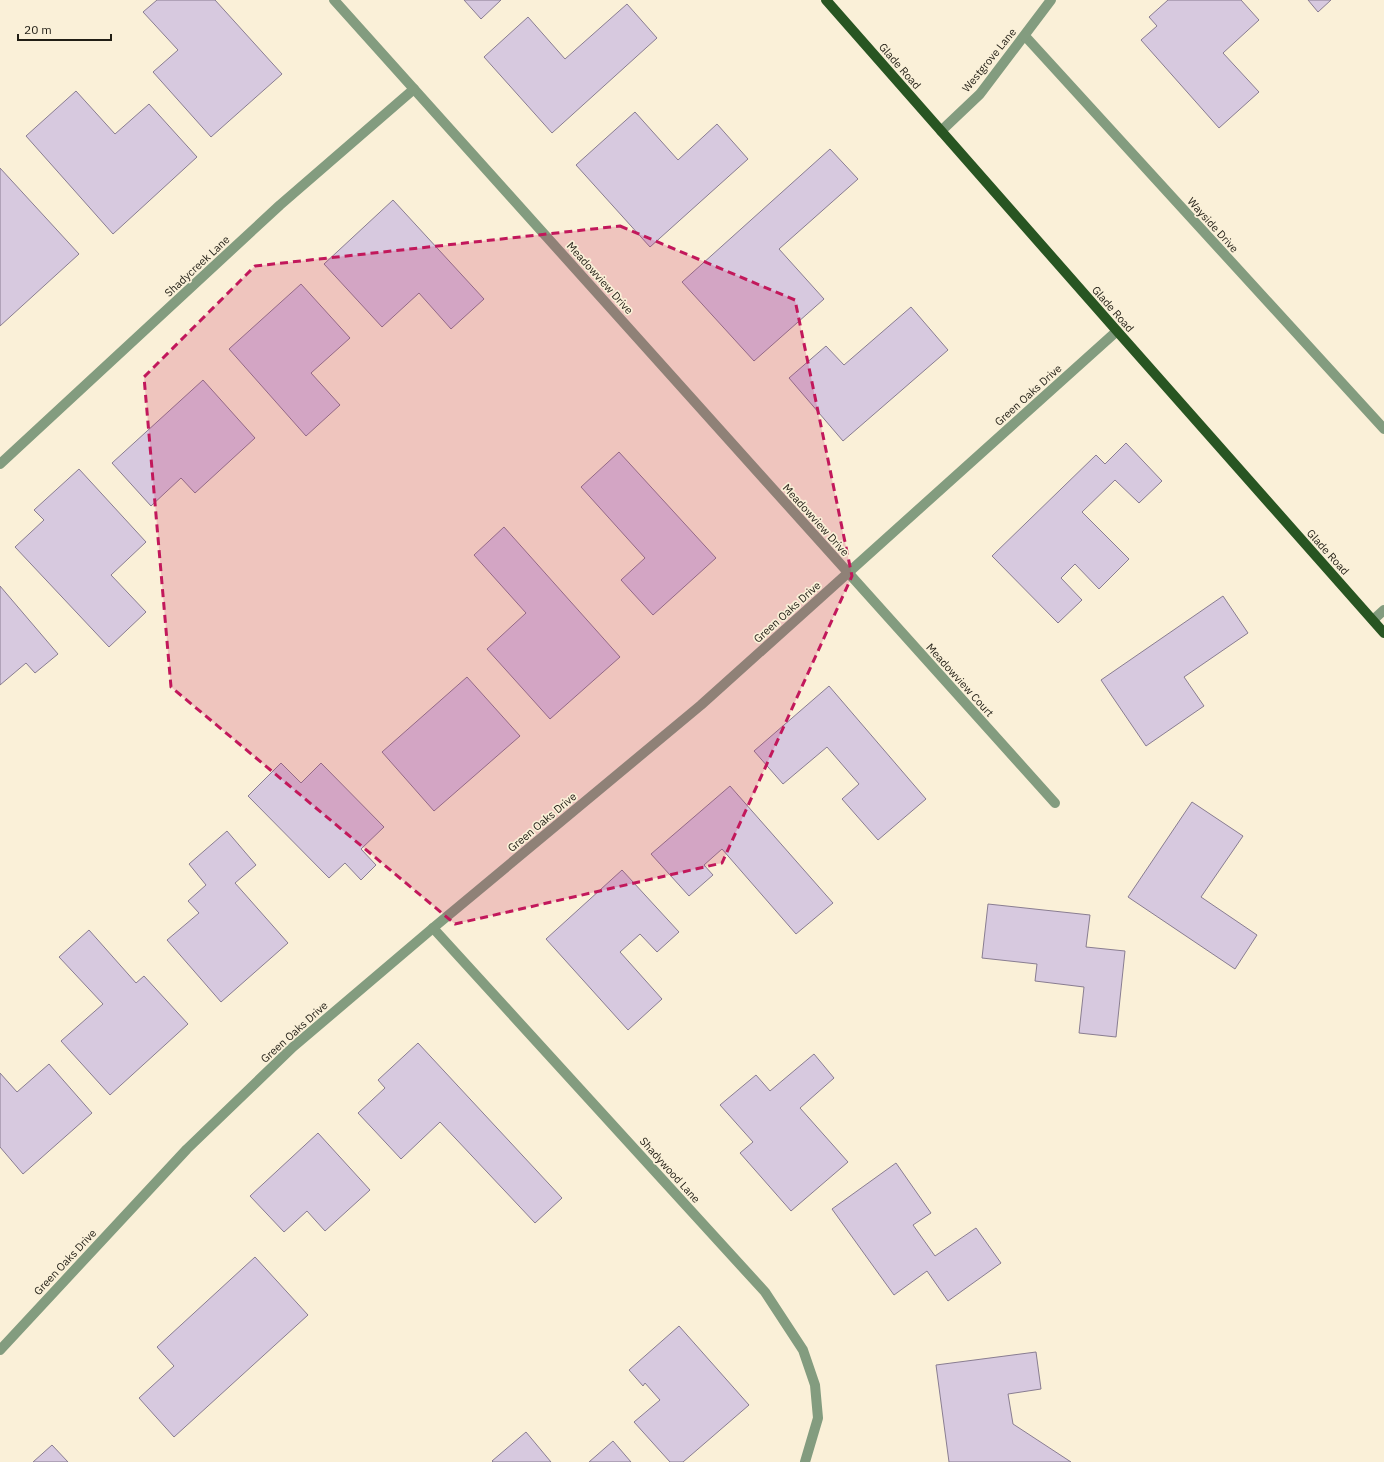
<svg xmlns="http://www.w3.org/2000/svg" width="1384" height="1462" font-family="'IBM Plex Sans',sans-serif">
	<style>
		.building { fill: #d7c9df; stroke: #897d91 }
		.lines { fill: none; stroke-linecap: round; stroke-linejoin: round }
		.minor { stroke: #839c7f; stroke-width: 10 }
		.major { stroke: #285522; stroke-width: 10 }
		.marked { fill: #c2185b; fill-opacity: 0.2; stroke: #c2185b; stroke-width: 3; stroke-dasharray: 8 5; stroke-linejoin: round }
		.labels { text-anchor: middle; dominant-baseline: central; stroke-width: 3.5; stroke-linejoin: round; paint-order: stroke }
		.street-label { font-size: 11px; fill: #211e15; stroke: #faf0d8 }
	</style>
	<rect width="100%" height="100%" fill="#faf0d8"/>
	<g class="building">
		<path d="M157,0H215L282,74L211,137L153,72L178,50L143,12Z"/>
		<path d="M464,0H501L481,19Z"/>
		<path d="M1168,0H1241L1259,20L1223,53L1259,92L1219,128L1141,40L1157,26L1149,17Z"/>
		<path d="M1308,0H1331L1318,12Z"/>
		<path d="M627,4L657,38L552,133L484,57L528,17L565,59Z"/>
		<path d="M76,91L115,134L149,104L197,157L113,234L26,136Z"/>
		<path d="M635,112L678,160L717,124L748,159L650,247L576,165Z"/>
		<path d="M830,149L858,179L779,249L824,299L754,361L682,282Z"/>
		<path d="M0,168L79,254L0,326Z"/>
		<path d="M393,200L484,299L451,329L419,293L382,327L324,264Z"/>
		<path d="M301,284L350,338L311,373L340,405L306,436L229,349Z"/>
		<path d="M911,307L948,350L843,441L789,378L826,346L844,365Z"/>
		<path d="M203,380L255,438L195,493L181,478L151,506L112,463Z"/>
		<path d="M1126,443L1162,481L1139,503L1115,480L1082,512L1129,559L1099,589L1075,564L1061,578L1082,600L1058,623L992,556L1096,455L1105,464Z"/>
		<path d="M619,452L716,558L653,615L621,580L645,558L581,487Z"/>
		<path d="M79,469L146,542L111,575L146,612L109,647L15,547L44,520L34,510Z"/>
		<path d="M504,527L620,657L550,719L487,649L526,613L474,555Z"/>
		<path d="M0,586L58,654L35,673L26,663L0,685Z"/>
		<path d="M1223,596L1248,633L1184,677L1204,706L1146,746L1101,680Z"/>
		<path d="M467,677L520,736L434,811L382,752Z"/>
		<path d="M829,686L926,799L878,840L842,799L859,784L827,747L783,784L754,751Z"/>
		<path d="M281,763L301,783L321,763L384,827L361,849L376,865L361,880L345,863L329,878L248,796Z"/>
		<path d="M730,786L833,903L796,934L722,849L704,865L713,875L689,896L651,854Z"/>
		<path d="M1192,802L1243,836L1201,897L1257,935L1235,969L1128,897Z"/>
		<path d="M227,831L256,865L235,883L288,943L221,1002L167,940L199,913L188,901L206,885L189,864Z"/>
		<path d="M622,870L679,932L657,952L640,934L620,952L662,999L628,1030L546,939Z"/>
		<path d="M988,904L1090,915L1086,947L1125,951L1116,1037L1079,1033L1084,987L1035,981L1037,964L982,958Z"/>
		<path d="M89,930L136,983L144,976L188,1024L110,1095L61,1041L103,1004L59,957Z"/>
		<path d="M418,1043L562,1198L535,1223L440,1122L401,1159L358,1113L385,1088L378,1080Z"/>
		<path d="M814,1054L834,1078L800,1108L848,1162L791,1211L740,1153L753,1142L720,1105L756,1075L770,1091Z"/>
		<path d="M49,1064L92,1113L23,1174L0,1147V1073L17,1092Z"/>
		<path d="M318,1133L370,1190L325,1231L307,1211L284,1232L250,1196Z"/>
		<path d="M896,1163L931,1213L913,1225L935,1256L976,1228L1001,1263L948,1301L927,1271L894,1295L832,1209Z"/>
		<path d="M255,1257L308,1315L174,1437L139,1398L174,1366L157,1347Z"/>
		<path d="M679,1326L749,1405L683,1462H670L634,1422L660,1400L645,1383L643,1386L629,1370Z"/>
		<path d="M1036,1352L1041,1389L1008,1394L1013,1424L1071,1462H949L936,1365Z"/>
		<path d="M526,1432L551,1462H493L492,1461Z"/>
		<path d="M613,1441L631,1462H589Z"/>
		<path d="M52,1445L68,1462H33Z"/>
	</g>
	<g class="lines">
		<g class="minor">
			<path d="M334,0L1055,803"/>
			<path d="M1025,36L1384,429"/>
			<path d="M941,131L980,94L1051,0"/>
			<path d="M0,464L280,205L414,89"/>
			<path d="M1373,620L1384,610"/>
			<path d="M433,928L765,1292L803,1350L815,1385L818,1418L805,1462"/>
			<path d="M0,1350L187,1149L293,1047L433,928L701,705L1117,331"/>
		</g>
		<path class="major" d="M826,0L1117,331L1384,633"/>
	</g>
	<path class="marked" d="M620,226L795,300L852,576L722,863L455,924L171,687L144,377L255,266Z"/>
	<g class="labels">
		<g class="street-label">
			<text transform="translate(989 60) rotate(-51)">Westgrove Lane</text>
			<text transform="translate(900 66) rotate(49)">Glade Road</text>
			<text transform="translate(1213 225) rotate(48)">Wayside Drive</text>
			<text transform="translate(197 266) rotate(-43)">Shadycreek Lane</text>
			<text transform="translate(600 278) rotate(48)">Meadowview Drive</text>
			<text transform="translate(1113 309) rotate(49)">Glade Road</text>
			<text transform="translate(1028 395) rotate(-42)">Green Oaks Drive</text>
			<text transform="translate(816 520) rotate(48)">Meadowview Drive</text>
			<text transform="translate(1328 552) rotate(48)">Glade Road</text>
			<text transform="translate(787 612) rotate(-42)">Green Oaks Drive</text>
			<text transform="translate(960 680) rotate(48)">Meadowview Court</text>
			<text transform="translate(542 822) rotate(-40)">Green Oaks Drive</text>
			<text transform="translate(294 1032) rotate(-42)">Green Oaks Drive</text>
			<text transform="translate(670 1170) rotate(48)">Shadywood Lane</text>
			<text transform="translate(65 1262) rotate(-47)">Green Oaks Drive</text>
		</g>
	</g>
	<path d="M18 34v6h93v-6" fill="none" stroke="#211e15" stroke-width="2"/>
	<text x="24" y="34" font-size="12" fill="#211e15" stroke="#faf0d8" stroke-width="3" paint-order="stroke">20 m</text>
</svg>
